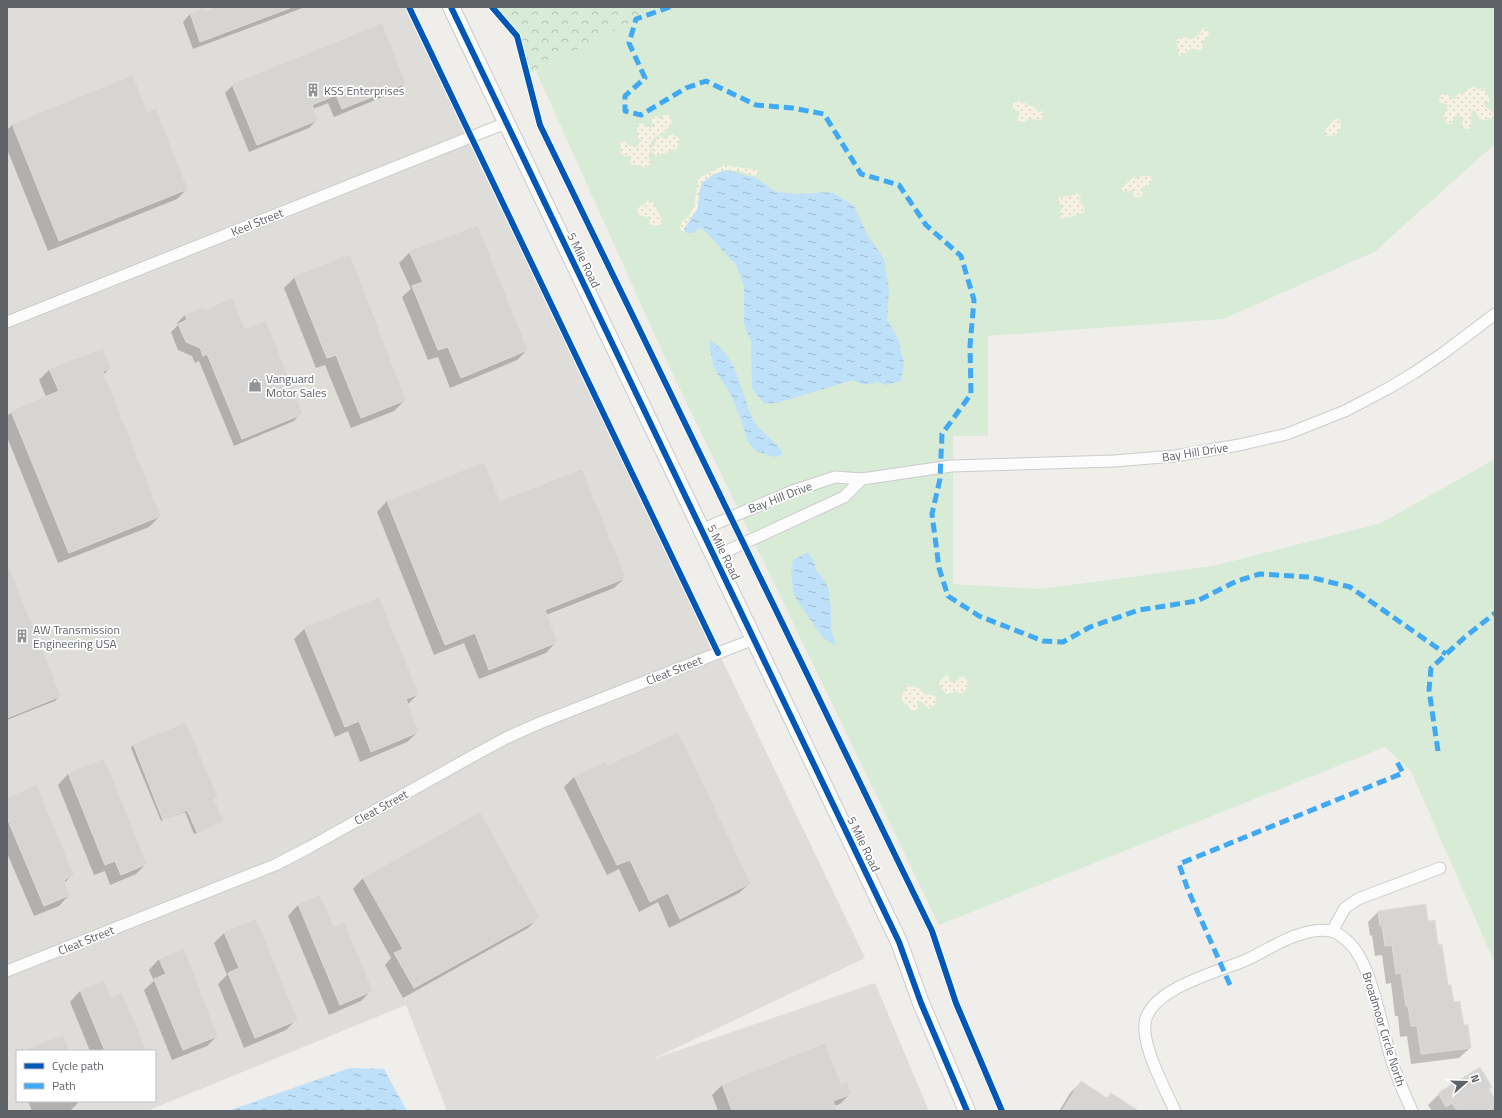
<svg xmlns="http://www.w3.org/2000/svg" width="1502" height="1118" font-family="'Titillium Web',sans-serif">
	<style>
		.industrial { fill: #dfddda; fill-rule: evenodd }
		.grass { fill: #d8ebd6 }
		.forest { fill: url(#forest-crowns) }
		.sand { fill: url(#sand-dots) }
		.water { fill: url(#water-ripples) }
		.shadow { fill: #0003 }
		.building { fill: #d6d5d3; stroke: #deddd9 }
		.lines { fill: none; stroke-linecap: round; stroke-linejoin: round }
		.street-casing { stroke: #cbcccc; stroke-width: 13 }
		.secondary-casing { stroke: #cacacb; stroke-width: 18 }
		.street { stroke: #fdfcfc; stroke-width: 11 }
		.secondary { stroke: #fdfcfc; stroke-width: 16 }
		.quiet { stroke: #3fa9f5; stroke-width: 5; stroke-dasharray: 10 5; stroke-linecap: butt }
		.cycleway-casing { stroke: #fff; stroke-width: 8 }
		.cycleway { stroke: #0057b8; stroke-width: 6 }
		.labels { text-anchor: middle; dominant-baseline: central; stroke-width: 3.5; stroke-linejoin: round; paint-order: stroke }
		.poi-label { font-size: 12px; fill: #5f6368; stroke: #fff; text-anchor: start }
		.street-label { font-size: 12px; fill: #5f6368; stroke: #fff }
	</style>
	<defs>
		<pattern id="forest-crowns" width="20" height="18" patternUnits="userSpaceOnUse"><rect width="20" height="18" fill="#d8ebd6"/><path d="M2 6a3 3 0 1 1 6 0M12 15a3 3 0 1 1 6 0" fill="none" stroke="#b2c2b1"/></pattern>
		<pattern id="sand-dots" width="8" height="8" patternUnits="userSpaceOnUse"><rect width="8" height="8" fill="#f6f1e1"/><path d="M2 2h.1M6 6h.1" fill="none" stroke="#d5d1c4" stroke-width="1.8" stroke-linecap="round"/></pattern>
		<pattern id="water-ripples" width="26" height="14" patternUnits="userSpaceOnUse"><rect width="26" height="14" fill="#bfe0f9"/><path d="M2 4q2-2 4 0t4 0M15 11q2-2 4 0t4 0" fill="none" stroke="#9eb9cd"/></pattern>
	</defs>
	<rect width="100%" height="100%" fill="#efeeea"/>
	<path class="industrial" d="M7,7H409L865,958L653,1059L875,983L929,1111H447L406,1005L147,1111H7ZM17,1051H155V1101H17Z"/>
	<path class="grass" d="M659,7H1495V144L1374,252L1223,319L988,336V436H953V584L1040,589L1213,566L1381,523L1495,459V964L1411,771L1385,747L939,925L666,360L536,71Z"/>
	<path class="forest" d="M492,7H660L527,75L517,36Z"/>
	<g class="sand">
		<path d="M1206,27L1209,34L1202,43L1203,47L1200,50L1191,49L1182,55L1179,56L1176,40L1184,37L1192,39L1199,35L1202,29Z"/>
		<path d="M1473,87H1475L1477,90L1480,88L1484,89L1489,97L1490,101L1486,103L1483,102C1485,108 1490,109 1494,114L1490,119L1483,120L1479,118L1476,112L1473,110C1469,115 1473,122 1470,128L1467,130L1461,126L1463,120L1459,115L1455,116L1451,124H1447L1443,117L1445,114V110L1448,105L1446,104L1440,103L1439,101L1440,95L1447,93L1452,99H1456L1457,94L1466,92L1465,90Z"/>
		<path d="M1021,101L1035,108L1038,112L1043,111V116L1041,120L1030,119L1024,122L1017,121L1020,111L1013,110V103Z"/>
		<path d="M666,114L670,116L672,122C665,138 647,131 651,154L648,155L651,162L649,166L645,168L640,165H633L630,162L632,156H624L620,153L621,148L620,142L624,141L629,146L635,145L637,149L639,143L643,140L638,139L637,130V126L641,123L651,128L655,124L652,123V118L656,116L660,119L662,116Z"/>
		<path d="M1335,119H1339L1342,127L1339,129L1336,135L1325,136V130Z"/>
		<path d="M670,133L680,139L677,149L656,156L652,152V147L655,144L657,137L660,136L664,139H667Z"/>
		<path d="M725,165L756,170L758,171L755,176L740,171L726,170L714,174L702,183L699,194L698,208L684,231L681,230L680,227L682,222L689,216L694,207L698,180L702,176Z"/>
		<path d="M1145,176H1151L1152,181L1146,187L1141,188L1143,193L1142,196L1136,198L1133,195L1134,190L1126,192L1121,189L1132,178Z"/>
		<path d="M1076,193L1081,196L1079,202L1084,207V213C1075,214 1068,219 1059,219L1061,217L1060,211L1063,208L1058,202L1059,197L1071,196Z"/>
		<path d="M648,200L653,202C656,209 662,217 662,224C657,226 654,226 649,224L650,217L649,216L646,217L639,215L637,210L639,207L645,204Z"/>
		<path d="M947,675L949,677V681L951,682L958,681L960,677H965C970,684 968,691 960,694L957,691L949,694H946C943,688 936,685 942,678Z"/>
		<path d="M908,686H913L915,688L917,687L926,695H933L936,697L935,705L929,709L923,703L917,700L918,709L915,710L911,711L908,705L903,702C900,696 903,691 908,686Z"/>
	</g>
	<g class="water">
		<path d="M726,170L758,179L776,192L797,194L832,192L854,206L867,234L884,259L889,289L887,320L898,338L904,364L901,381L886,385L877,382L864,385L853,380L777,403L765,404L752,389L751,341L744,324V286L736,265L704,230L698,228L693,233H686L684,229L698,208L699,194L702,183L714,174Z"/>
		<path d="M710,341C739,353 741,401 756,424C764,435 778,442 783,454L775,457L764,454L755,450L748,442L742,422L731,395L714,368L710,351Z"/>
		<path d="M808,552L814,561L816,570L825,581L829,591L831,609V629L836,646L823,638L800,605L793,592L791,570L793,560Z"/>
		<path d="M350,1068L384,1069L407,1111H228Z"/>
	</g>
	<g class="shadow">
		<path d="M219,7H305L193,49L183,22L190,14L204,13Z"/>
		<path d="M132,77L147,113L187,189L177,199L48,251L7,149V130L12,125Z"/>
		<path d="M405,83L397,91L334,117L328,103L313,109L317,120L309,128L249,152L225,93L233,85Z"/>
		<path d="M410,252L527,350L517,360L450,388L438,357L428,360L402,297L411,289L399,263Z"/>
		<path d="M295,277L405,400L394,411L351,428L325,365L316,368L284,288Z"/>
		<path d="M202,308L203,311L245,330L301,413L294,421L234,446L199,361L195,363L192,356L178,350L171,332L178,325L177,323L185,315Z"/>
		<path d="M110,368L103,375L160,516L149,527L58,563L7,437V416L12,412L46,397L39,380L49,370Z"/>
		<path d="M483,463L500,503L625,578L614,588L546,615L556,642L546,653L479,679L464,643L434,655L377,512L387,501Z"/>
		<path d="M7,576L60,696L55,701L7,720Z"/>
		<path d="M305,628L418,694L407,705L418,732L407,742L360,762L348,731L335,737L294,639Z"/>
		<path d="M186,723L213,799L222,821L220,823L194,834L185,812L161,821L131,748L133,745Z"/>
		<path d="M104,760L146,864L136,874L110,885L105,871L94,875L58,785L68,774Z"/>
		<path d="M608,767L750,883L739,893L669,928L658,902L639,912L619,869L607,875L564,787L575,776Z"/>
		<path d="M7,798L73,875L64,883L69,895L59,906L34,916L7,853Z"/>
		<path d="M479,813L538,918L528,928L403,998L385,965L391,958L353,889L363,878Z"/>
		<path d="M298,905L333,928L371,991L361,1001L329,1015L288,916Z"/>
		<path d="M1378,912L1427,922L1437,946L1447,986L1463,1026L1470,1048L1459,1058L1411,1064L1407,1036L1400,1037L1398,1016H1395L1391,983L1386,984L1382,955L1375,956L1372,935L1370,936L1368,922Z"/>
		<path d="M225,932L296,1020L286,1030L244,1048L218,984L227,975L214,943Z"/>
		<path d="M159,959L217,1036L207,1046L172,1060L144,990L154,981L149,970Z"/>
		<path d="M103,982L110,998L146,1051H90L70,1002L80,991Z"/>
		<path d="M825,1044L841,1085L851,1093L840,1104L834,1106L836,1111H718L712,1095L722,1085Z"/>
		<path d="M1480,1069L1491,1087L1488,1090L1495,1101V1111H1432L1428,1105L1439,1094Z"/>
		<path d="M1081,1082L1106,1099L1130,1111H1059L1070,1093Z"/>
		<path d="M28,1101H77L78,1103L70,1111H32Z"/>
	</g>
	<g class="building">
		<path d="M216,7H290V8L200,42L190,13L203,8L205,11Z"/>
		<path d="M382,23L406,83L342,109L336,95L312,105L318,120L257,145L232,84Z"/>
		<path d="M133,75L147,112L156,108L188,189L59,241L12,124Z"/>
		<path d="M478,225L528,350L461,378L448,347L438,350L412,286L423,282L409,251Z"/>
		<path d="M350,254L406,400L361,418L336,355L327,358L294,276Z"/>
		<path d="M232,298L245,329L266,320L303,414L242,439L207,354L203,356L200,348L186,342L178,324L187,320L185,314L203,307L204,310Z"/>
		<path d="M103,348L111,369L103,371L161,516L69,553L11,411L59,391L49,369Z"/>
		<path d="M484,462L500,501L582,469L626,578L545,610L558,642L489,670L475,633L445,645L387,501Z"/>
		<path d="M7,562L61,696L7,718Z"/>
		<path d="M379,597L419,694L406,699L419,732L371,752L359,721L345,727L304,627Z"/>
		<path d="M186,722L218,797L214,799L224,821L197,832L187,810L163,820L133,744Z"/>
		<path d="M678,732L751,883L680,919L668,893L650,902L630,860L617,865L574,776L606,761L608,765Z"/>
		<path d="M104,758L147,864L121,875L115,861L105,865L68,773Z"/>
		<path d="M37,785L74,875L64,880L70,895L44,906L7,818V797Z"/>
		<path d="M480,812L540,918L414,988L394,953L403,949L363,878Z"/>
		<path d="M320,895L334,927L344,922L373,991L340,1005L298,904Z"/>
		<path d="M1426,904L1428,921L1435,920L1438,945L1442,944L1448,985H1451L1454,1002L1460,1001L1464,1025H1468L1471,1048L1421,1054L1417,1026H1411L1408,1006H1406L1401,973L1396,974L1392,945L1385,946L1382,925L1380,926L1378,911Z"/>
		<path d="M256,918L298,1020L255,1038L228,973L239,968L224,932Z"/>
		<path d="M184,948L218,1036L183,1050L154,979L166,974L159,959Z"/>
		<path d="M104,980L111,997L122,992L147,1051H105L80,990Z"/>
		<path d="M63,1035L70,1051H24V1050Z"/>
		<path d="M825,1043L841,1084L847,1081L852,1094L833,1101L837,1111H732L722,1084Z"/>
		<path d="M1480,1067L1492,1087L1489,1089L1495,1099V1111H1457L1452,1103L1446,1107L1438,1093Z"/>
		<path d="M1081,1081L1107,1098L1111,1093L1139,1111H1062Z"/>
	</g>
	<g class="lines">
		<g class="street-casing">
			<g id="street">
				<path d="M7,322L506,123"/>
				<path d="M701,530L790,492L835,477L862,479L951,466L1114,461L1175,456L1239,445L1287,434L1345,411L1387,389L1414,373L1442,354L1495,314"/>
				<path d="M714,557L844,497L862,479"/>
				<path d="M1332,931L1345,908L1358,899L1440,868"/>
				<path d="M7,971L275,865L308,848L471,757L506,738L542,722L754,639"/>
				<path d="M1175,1111C1165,1089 1142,1047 1145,1023C1150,988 1219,972 1246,960C1262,953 1283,939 1298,935C1307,932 1321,929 1331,931C1336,932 1343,937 1346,940C1371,959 1381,1025 1390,1055C1395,1074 1404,1092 1412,1111"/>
			</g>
		</g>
		<g class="secondary-casing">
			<path id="secondary" d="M451,7L899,942L921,1003L967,1111"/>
		</g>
		<use href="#street" class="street"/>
		<use href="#secondary" class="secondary"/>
		<g class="quiet">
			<path d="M670,7L636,19L629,43L645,78L625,96V111L641,115L686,88L706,81L756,105L792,108L824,114L861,174L899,185L926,225L961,256L974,300L970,346L971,394L942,434L940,479L932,514L939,568L948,596L979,616L1043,641L1063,642L1090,627L1139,610L1197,601L1237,581L1260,574L1309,577L1350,587L1446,654"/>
			<path d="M1438,751L1429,690L1431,668L1465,637L1495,613"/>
			<path d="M1230,985L1188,890L1179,864L1403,773L1396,760"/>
		</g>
		<g class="cycleway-casing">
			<g id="cycleway">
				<path d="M409,7L718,653"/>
				<path d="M451,7L899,942L921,1003L967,1111"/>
				<path d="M492,7L517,36L540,125L932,931L956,1003L1002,1111"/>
			</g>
		</g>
		<use href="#cycleway" class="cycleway"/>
	</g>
	<defs>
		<g id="building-bare" transform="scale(1.08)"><path d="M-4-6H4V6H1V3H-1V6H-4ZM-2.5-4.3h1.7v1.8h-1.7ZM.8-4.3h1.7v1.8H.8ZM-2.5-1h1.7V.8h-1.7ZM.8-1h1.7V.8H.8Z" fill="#919496" stroke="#fff" stroke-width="2.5" paint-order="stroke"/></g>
		<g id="shop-bare" transform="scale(1.08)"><path d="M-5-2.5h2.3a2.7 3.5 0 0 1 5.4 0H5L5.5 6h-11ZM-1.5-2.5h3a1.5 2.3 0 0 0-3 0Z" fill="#919496" stroke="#fff" stroke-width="2.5" paint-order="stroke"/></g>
	</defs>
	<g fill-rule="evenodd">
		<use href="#building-bare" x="313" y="90"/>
		<use href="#shop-bare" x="255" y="385"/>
		<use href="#building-bare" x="22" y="636"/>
	</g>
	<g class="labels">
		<g class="poi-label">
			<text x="324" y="90">KSS Enterprises</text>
			<text x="266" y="378">Vanguard<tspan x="266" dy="14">Motor Sales</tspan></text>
			<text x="33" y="629">AW Transmission<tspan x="33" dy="14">Engineering USA</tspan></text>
		</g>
		<g class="street-label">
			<text transform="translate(257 222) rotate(-22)">Keel Street</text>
			<text transform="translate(584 260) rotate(64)">5 Mile Road</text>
			<text transform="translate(1195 452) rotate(-9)">Bay Hill Drive</text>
			<text transform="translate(780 497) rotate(-21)">Bay Hill Drive</text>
			<text transform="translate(724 552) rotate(64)">5 Mile Road</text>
			<text transform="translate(674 670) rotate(-22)">Cleat Street</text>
			<text transform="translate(381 807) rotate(-29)">Cleat Street</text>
			<text transform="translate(864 844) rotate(64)">5 Mile Road</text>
			<text transform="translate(86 940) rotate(-22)">Cleat Street</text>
			<text transform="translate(1384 1029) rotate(73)">Broadmoor Circle North</text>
		</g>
	</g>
	<rect width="1502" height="1118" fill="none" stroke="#5f6368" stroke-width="16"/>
	<rect x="16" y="1050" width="140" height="52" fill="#ffffff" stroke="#bfc1c3"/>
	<rect x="24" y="1063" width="20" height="6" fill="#0057b8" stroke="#bfc1c3"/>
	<text x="52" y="1070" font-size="12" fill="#5f6368">Cycle path</text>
	<rect x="24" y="1083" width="20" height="6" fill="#3fa9f5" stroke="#bfc1c3"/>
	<text x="52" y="1090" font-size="12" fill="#5f6368">Path</text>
	<g transform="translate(1466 1082) rotate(70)" stroke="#ffffff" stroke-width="3" paint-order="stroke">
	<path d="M0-3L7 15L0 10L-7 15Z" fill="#5f6368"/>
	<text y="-6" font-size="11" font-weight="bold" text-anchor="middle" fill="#5f6368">N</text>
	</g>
</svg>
